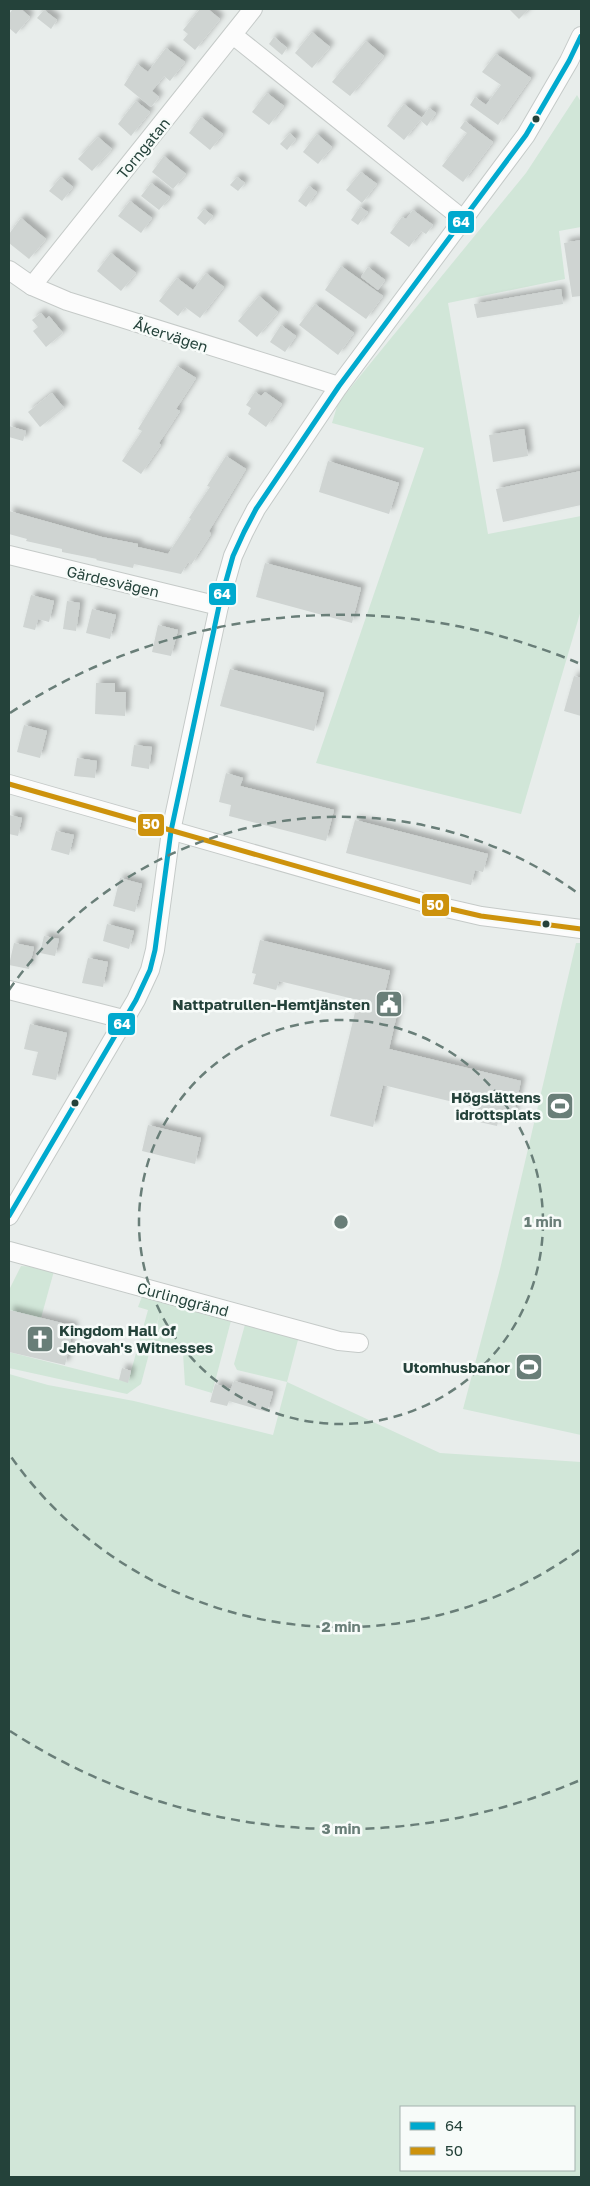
<svg xmlns="http://www.w3.org/2000/svg" width="590" height="2186" font-family="'Golos Text',sans-serif">
	<style>
		.green { fill: #d1e6d8; fill-rule: evenodd }
		.building { fill: #cfd4d2; filter: url(#shadow) }
		.lines { fill: none; stroke-linecap: round; stroke-linejoin: round }
		.street-casing { stroke: #c5cac8; stroke-width: 20 }
		.street { stroke: #fcfcfc; stroke-width: 18 }
		.bus-1-casing { stroke: #f7fbf9; stroke-width: 9 }
		.bus-2-casing { stroke: #f7fbf9; stroke-width: 9 }
		.bus-1 { stroke: #00a9ce; stroke-width: 5 }
		.bus-2 { stroke: #cd920c; stroke-width: 5 }
		.ring { fill: none; stroke: #697e78; stroke-width: 2.5; stroke-dasharray: 9 6 }
		.bus-dot { fill: #24423a; stroke: #f7fbf9; stroke-width: 2 }
		.labels { text-anchor: middle; dominant-baseline: central; stroke-width: 5; stroke-linejoin: round; paint-order: stroke }
		.street-label { font-size: 15px; fill: #24423a; stroke: #f7fbf9 }
		.poi-label { font-size: 15px; font-weight: bold; fill: #24423a; stroke: #f7fbf9; text-anchor: end }
		.centre { fill: #697e78; stroke: #f7fbf9; stroke-width: 2.5 }
		.ring-label { font-size: 15px; text-anchor: middle; font-weight: bold; fill: #697e78; stroke: #f7fbf9; stroke-width: 5; stroke-linejoin: round; paint-order: stroke }
		.line-badge { stroke: #f7fbf9; stroke-width: 2 }
		.badge-label { font-size: 14px; text-anchor: middle; font-weight: bold; fill: #fff }
	</style>
	<defs>
		<filter id="shadow"><feDropShadow dx="4.5" dy="-4.5" stdDeviation="2.5" flood-color="#0004"/></filter>
	</defs>
	<rect width="100%" height="100%" fill="#e8edeb"/>
	<g class="green">
		<path d="M577,95L581,102V227L559,231L565,279L448,303L488,534L581,516V610L521,814L316,763L424,448L332,423L338,403L526,173Z"/>
		<path d="M576,943H581V1435L463,1409L500,1269Z"/>
		<path d="M21,1266L40,1267L54,1271L41,1318L9,1310V1290Z"/>
		<path d="M143,1294L232,1317L212,1393L185,1385L183,1353L153,1343L160,1312L141,1384L127,1394L9,1368V1352L128,1382L148,1310L138,1307Z"/>
		<path d="M246,1321L299,1336L287,1382L440,1453L581,1462V2177H9V1374L48,1385L134,1401L273,1435L287,1382L237,1370L234,1364ZM401,2107H574V2170H401Z"/>
	</g>
	<g class="building">
		<path d="M13,9H21L30,17L16,34L9,28V14Z"/>
		<path d="M200,9H208L220,19L195,50L183,40L188,34L183,30Z"/>
		<path d="M509,9H529L519,19Z"/>
		<path d="M44,10L57,20L51,29L37,18Z"/>
		<path d="M312,32L330,47L312,68L295,53Z"/>
		<path d="M274,37L287,48L282,55L269,44Z"/>
		<path d="M366,41L384,56L350,96L332,82Z"/>
		<path d="M166,48L185,62L170,81L164,76L152,91L159,97L151,107L124,85L137,64L148,72Z"/>
		<path d="M496,54L531,78L498,125L470,105L475,97L486,105L501,85L482,72Z"/>
		<path d="M267,93L284,106L269,125L252,112Z"/>
		<path d="M136,101L150,112L131,136L118,124Z"/>
		<path d="M404,104L422,118L429,108L436,113L427,126L420,120L404,140L387,126Z"/>
		<path d="M201,117L223,134L210,150L189,133Z"/>
		<path d="M465,121L493,142L463,182L442,166L467,133L460,128Z"/>
		<path d="M290,133L296,139L287,150L280,144Z"/>
		<path d="M317,134L332,147L318,164L303,152Z"/>
		<path d="M98,137L112,149L92,171L78,159Z"/>
		<path d="M164,156L186,174L173,189L152,172Z"/>
		<path d="M361,172L377,184L362,203L346,190Z"/>
		<path d="M61,177L73,187L62,201L49,191Z"/>
		<path d="M237,177L245,183L238,191L230,185Z"/>
		<path d="M151,183L170,197L159,210L141,196Z"/>
		<path d="M309,186L317,192L306,207L298,201Z"/>
		<path d="M130,201L152,218L141,233L118,216Z"/>
		<path d="M360,207L368,212L358,225L351,220Z"/>
		<path d="M204,209L213,216L205,225L197,218Z"/>
		<path d="M413,210L433,225L426,234L421,231L409,247L390,233L402,217L406,219Z"/>
		<path d="M21,218L46,239L29,259L9,243V234Z"/>
		<path d="M581,240V296L572,297L564,243Z"/>
		<path d="M111,253L136,273L121,291L97,271Z"/>
		<path d="M341,266L383,296L366,319L325,290Z"/>
		<path d="M368,267L385,280L378,290L361,277Z"/>
		<path d="M206,273L224,287L200,318L185,307L178,316L159,301L177,278L193,290Z"/>
		<path d="M561,289L563,304L477,318L474,304Z"/>
		<path d="M259,296L278,312L257,337L238,321Z"/>
		<path d="M315,304L354,333L338,355L299,325Z"/>
		<path d="M41,313L46,319L49,316L63,333L46,347L33,331L38,327L32,320Z"/>
		<path d="M281,325L296,336L285,352L270,342Z"/>
		<path d="M177,366L196,378L176,409L180,411L159,443L161,445L141,474L122,461L142,431L138,429Z"/>
		<path d="M255,392L261,396L265,392L282,404L266,427L248,414L251,408L246,405Z"/>
		<path d="M52,393L64,408L40,427L28,412Z"/>
		<path d="M9,426L26,431L23,441L9,437Z"/>
		<path d="M524,429L528,456L493,462L489,435Z"/>
		<path d="M226,456L246,469L209,531L211,534L191,565L188,562L181,574L134,564L133,568L96,560L97,559L62,552V549L26,541L27,539L9,534V511L102,537L138,544V547L168,554L191,519L189,518L210,487L207,486Z"/>
		<path d="M328,461L399,483L389,514L319,492Z"/>
		<path d="M581,471V505L503,522L496,489Z"/>
		<path d="M265,563L361,588L352,623L256,597Z"/>
		<path d="M31,595L54,601L49,622L38,619L35,630L23,627Z"/>
		<path d="M67,601L80,603L76,631L63,629Z"/>
		<path d="M92,609L116,615L110,639L86,633Z"/>
		<path d="M158,625L178,630L171,656L152,652Z"/>
		<path d="M230,669L324,693L314,731L220,706Z"/>
		<path d="M574,676L581,678V716L564,711Z"/>
		<path d="M96,683H115V692H126L125,716L95,714Z"/>
		<path d="M24,725L47,731L40,758L17,752Z"/>
		<path d="M134,745L152,747L149,769L131,766Z"/>
		<path d="M77,758L97,761L95,778L74,776Z"/>
		<path d="M226,773L243,778L240,786L334,810L326,841L229,816L231,805L219,802Z"/>
		<path d="M9,815L22,818L18,836L9,834Z"/>
		<path d="M355,820L488,854L483,872L475,870L471,885L346,853Z"/>
		<path d="M56,831L74,835L69,855L51,850Z"/>
		<path d="M120,878L142,884L135,912L113,906Z"/>
		<path d="M107,924L134,931L129,949L103,941Z"/>
		<path d="M44,936L59,939L55,956L40,953Z"/>
		<path d="M260,940L390,971L384,996L400,1001L389,1049L521,1081L513,1117L500,1114L497,1126L475,1121L478,1108L383,1085L373,1127L330,1116L358,1000L279,981L276,990L253,984L256,974L252,973Z"/>
		<path d="M14,943L34,947L29,969L9,965Z"/>
		<path d="M88,958L108,962L103,987L82,983Z"/>
		<path d="M30,1024L67,1033L56,1080L32,1075L38,1052L24,1049Z"/>
		<path d="M148,1125L201,1138L195,1164L142,1151Z"/>
		<path d="M9,1310L74,1326L65,1365L9,1352Z"/>
		<path d="M122,1368L131,1371L128,1383L119,1380Z"/>
		<path d="M234,1381L273,1392L267,1412L229,1401L227,1406L210,1402L215,1384L231,1389Z"/>
	</g>
	<g class="lines">
		<g class="street-casing">
			<g id="street">
				<path d="M233,35L464,220"/>
				<path d="M9,270L32,286L67,301L339,386"/>
				<path d="M32,286L253,9"/>
				<path d="M9,555L219,606"/>
				<path d="M9,784L429,904L481,916L581,929"/>
				<path d="M9,990L123,1019"/>
				<path d="M9,1216L136,1000L150,970L155,950L171,831L219,606L233,556L244,532L256,509L339,386L526,135L569,61L581,36"/>
				<path d="M9,1251L339,1341L359,1343"/>
			</g>
		</g>
		<use href="#street" class="street"/>
		<g class="bus-1-casing">
			<path id="bus-1" d="M9,1216L136,1000L150,970L155,950L171,831L219,606L233,556L244,532L256,509L339,386L526,135L569,61L581,36"/>
		</g>
		<g class="bus-2-casing">
			<path id="bus-2" d="M9,784L429,904L481,916L581,929"/>
		</g>
		<use href="#bus-1" class="bus-1"/>
		<use href="#bus-2" class="bus-2"/>
	</g>
	<g class="ring">
		<circle cx="341" cy="1222" r="202"/>
		<path d="M579 1550A405 405 0 0 1 9 1454M9 990A405 405 0 0 1 579 894"/>
		<path d="M578 1781A607 607 0 0 1 10 1731M10 713A607 607 0 0 1 578 663"/>
	</g>
	<defs>
		<g id="civic-square" transform="scale(1.4375)"><rect x="-9" y="-9" width="18" height="18" rx="4" fill="#697e78" stroke="#f7fbf9"/><path d="M-.6-6.5H3V-4.5H.6V-3L4-1V1h2V6H-6V1h2V-1L-.6-3ZM-1.2 2.5V6h2.4V2.5Z" fill="#fff"/></g>
		<g id="stadium-square" transform="scale(1.4375)"><rect x="-9" y="-9" width="18" height="18" rx="4" fill="#697e78" stroke="#f7fbf9"/><path d="M0-5a6.5 5 0 1 0 0 10a6.5 5 0 1 0 0-10ZM-3.5-1.8h7v3.6h-7Z" fill="#fff"/></g>
		<g id="church-square" transform="scale(1.4375)"><rect x="-9" y="-9" width="18" height="18" rx="4" fill="#697e78" stroke="#f7fbf9"/><path d="M-1.2-6h2.4v3.5h3.3v2.4h-3.3V6h-2.4V-.1h-3.3v-2.4h3.3Z" fill="#fff"/></g>
	</defs>
	<g fill-rule="evenodd">
		<use href="#civic-square" x="389" y="1004"/>
		<use href="#stadium-square" x="560" y="1106"/>
		<use href="#church-square" x="40" y="1339"/>
		<use href="#stadium-square" x="529" y="1367"/>
	</g>
	<g class="bus-dot">
		<circle cx="536" cy="119" r="4.5"/>
		<circle cx="546" cy="924" r="4.5"/>
		<circle cx="75" cy="1103" r="4.5"/>
	</g>
	<g class="labels">
		<g class="street-label">
			<text transform="translate(143 148) rotate(-51)">Torngatan</text>
			<text transform="translate(171 335) rotate(18)">Åkervägen</text>
			<text transform="translate(113 581) rotate(13)">Gärdesvägen</text>
			<text transform="translate(183 1299) rotate(15)">Curlinggränd</text>
		</g>
		<g class="poi-label">
			<text x="370" y="1004">Nattpatrullen-Hemtjänsten</text>
			<text x="541" y="1097">Högslättens<tspan x="541" dy="17">idrottsplats</tspan></text>
			<text x="59" y="1330" text-anchor="start">Kingdom Hall of<tspan x="59" dy="17">Jehovah's Witnesses</tspan></text>
			<text x="510" y="1367">Utomhusbanor</text>
		</g>
	</g>
	<circle cx="341" cy="1222" r="8" class="centre"/>
	<g class="ring-label">
		<text x="543" y="1227">1 min</text>
		<text x="341" y="1632">2 min</text>
		<text x="341" y="1834">3 min</text>
	</g>
	<g class="line-badge">
		<rect x="447" y="210" width="28" height="24" rx="5" fill="#00a9ce"/>
		<rect x="208" y="582" width="29" height="24" rx="5" fill="#00a9ce"/>
		<rect x="137" y="813" width="28" height="24" rx="5" fill="#cd920c"/>
		<rect x="421" y="893" width="29" height="24" rx="5" fill="#cd920c"/>
		<rect x="107" y="1012" width="29" height="24" rx="5" fill="#00a9ce"/>
	</g>
	<g class="badge-label">
		<text x="461" y="227">64</text>
		<text x="222" y="599">64</text>
		<text x="151" y="829">50</text>
		<text x="435" y="910">50</text>
		<text x="122" y="1029">64</text>
	</g>
	<rect width="590" height="2186" fill="none" stroke="#24423a" stroke-width="20"/>
	<rect x="400" y="2106" width="175" height="65" fill="#f7fbf9" stroke="#a3b1ad"/>
	<rect x="410" y="2122" width="25" height="8" fill="#00a9ce" stroke="#a3b1ad"/>
	<text x="445" y="2131" font-size="15" fill="#24423a">64</text>
	<rect x="410" y="2147" width="25" height="8" fill="#cd920c" stroke="#a3b1ad"/>
	<text x="445" y="2156" font-size="15" fill="#24423a">50</text>
</svg>
